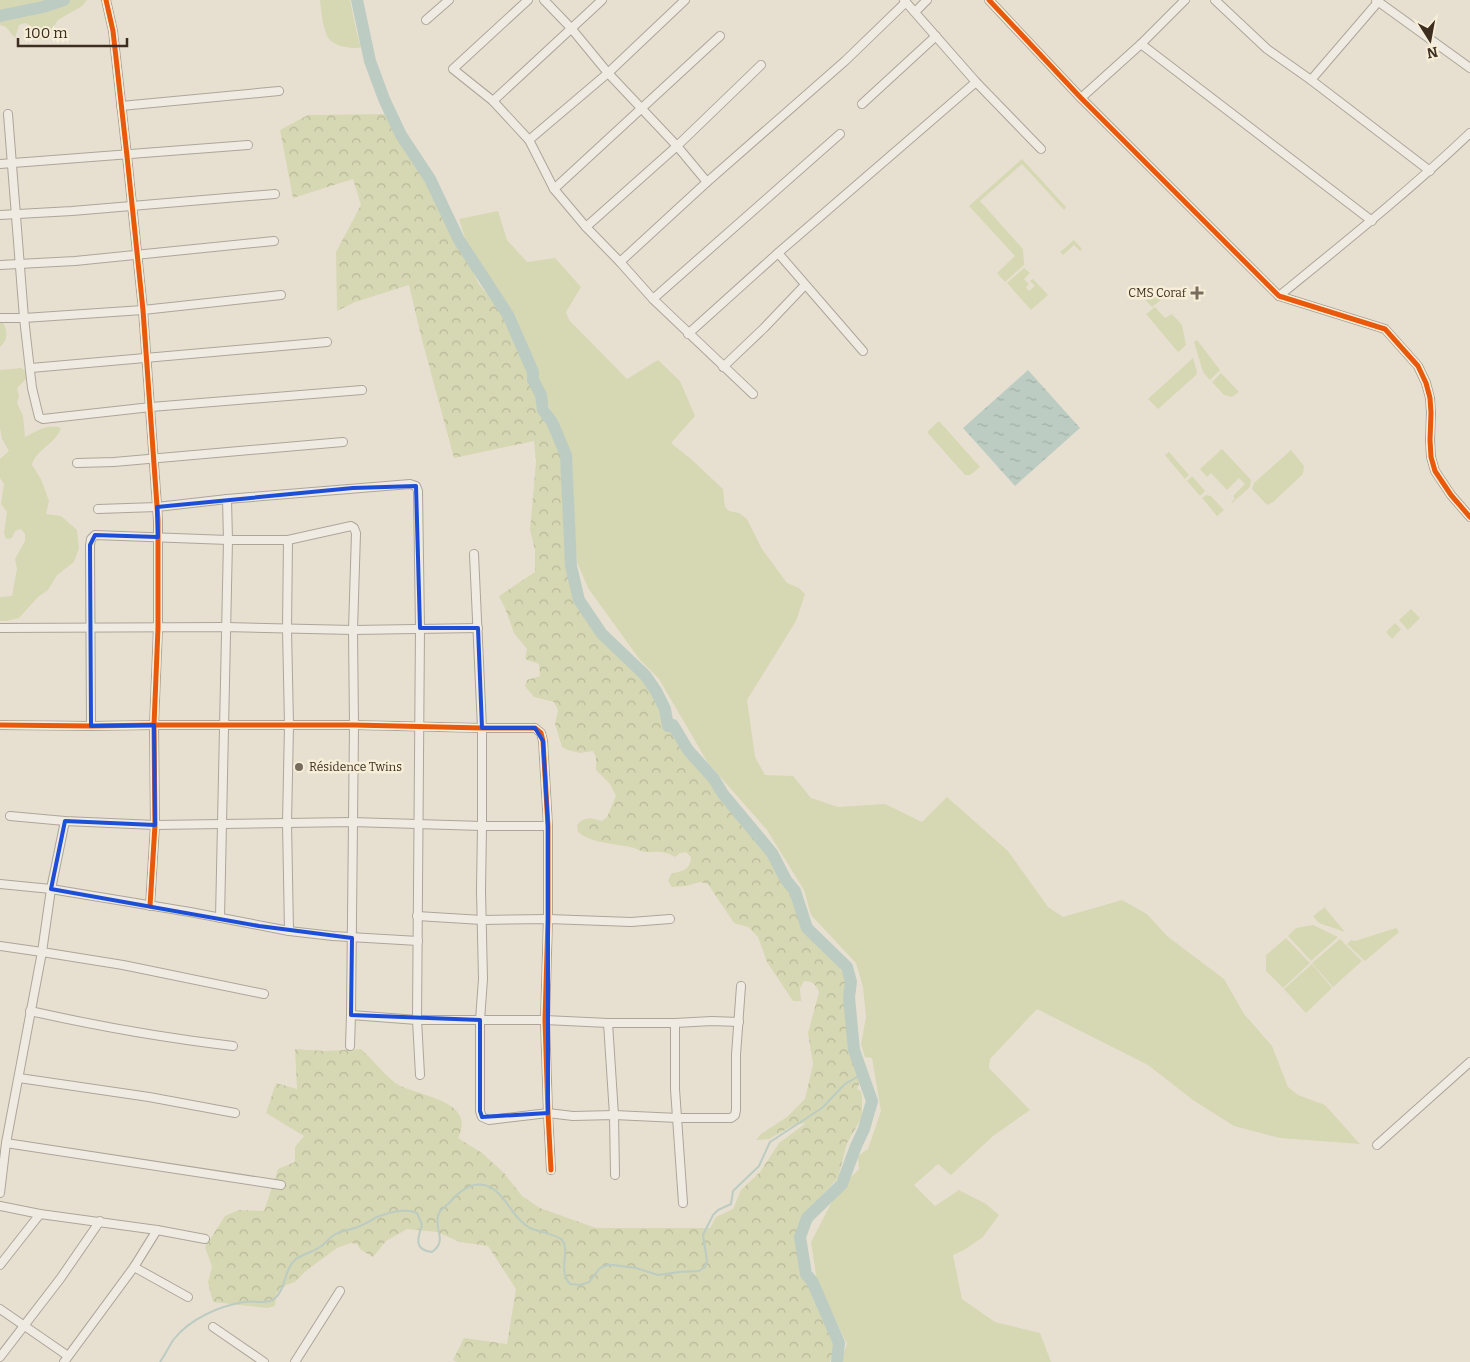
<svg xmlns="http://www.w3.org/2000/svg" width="1470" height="1362" font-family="Bitter,serif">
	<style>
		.green { fill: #d6d7b3 }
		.forest { fill: url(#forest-crowns) }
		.water { fill: url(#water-ripples) }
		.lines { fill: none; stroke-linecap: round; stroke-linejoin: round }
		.stream { stroke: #bcccc2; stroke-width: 2 }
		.river { stroke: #bcccc2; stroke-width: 12 }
		.minor-casing { stroke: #ada599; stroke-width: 10 }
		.minor { stroke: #efebe3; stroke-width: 8 }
		.cycleway-casing { stroke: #f7eed8; stroke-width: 8 }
		.cycleway { stroke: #e8590c; stroke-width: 5 }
		.marked { fill: none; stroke: #1d4ed8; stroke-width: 4; stroke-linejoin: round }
		.poi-dot { fill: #786c5e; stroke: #f7eed8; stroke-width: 2 }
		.labels { text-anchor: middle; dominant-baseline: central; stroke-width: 5; stroke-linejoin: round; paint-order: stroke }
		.poi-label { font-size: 12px; fill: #3d2e20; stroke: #f7eed8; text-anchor: end }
	</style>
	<defs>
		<pattern id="forest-crowns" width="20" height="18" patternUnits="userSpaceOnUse" patternTransform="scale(1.25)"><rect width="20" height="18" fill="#d6d7b3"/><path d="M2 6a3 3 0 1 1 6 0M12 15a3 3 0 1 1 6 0" fill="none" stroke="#b9b99a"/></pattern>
		<pattern id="water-ripples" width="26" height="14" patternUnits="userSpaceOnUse" patternTransform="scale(1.25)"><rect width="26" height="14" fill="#bcccc2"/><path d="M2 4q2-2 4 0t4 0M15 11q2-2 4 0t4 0" fill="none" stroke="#a2b0a6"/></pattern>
	</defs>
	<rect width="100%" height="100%" fill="#e7e0d1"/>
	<g class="green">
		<path d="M0,0H87L82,6L58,20L47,36L41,39H34L31,26L25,23L19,25L15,38L6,27L0,25Z"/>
		<path d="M320,0H350L357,34L361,47C356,49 351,48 346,47C342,47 335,44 331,41C323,34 321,10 320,0Z"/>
		<path d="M1022,159L1066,207L1064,210L1022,164L980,201L1023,249L1024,265L1005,282L997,273L1015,256L969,206Z"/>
		<path d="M498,211L507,240L527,262L555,258L581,287L566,312L569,320L627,379L658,360L680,381L695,416L671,443L692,460L723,489L725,507L729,511L739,513L747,519L762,549L787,583L799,588L805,594L796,621L747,700L755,757L765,775L793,776L811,798L838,807L885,804L922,822L947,797L1008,851L1048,907L1063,917L1122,900L1147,914L1167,936L1224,979L1244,1014L1272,1046L1288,1087L1298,1095L1325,1105L1360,1144L1280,1138L1234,1126L1193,1100L1148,1065L1037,1009L990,1059L989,1068L1030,1110L993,1136L951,1175L938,1164L914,1185L935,1206L959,1190L986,1204L999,1215L983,1237L964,1250L953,1255L962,1299L995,1322L1040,1333L1051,1362H840L847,1344L817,1282L811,1242L838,1190L859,1169L858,1156L868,1149L881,1111L872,1058L865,1057L861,1044L866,1017L863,987L856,963L811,915L804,890L767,830L708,763L659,679L640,660L588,588L577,562L569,461L544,392L518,327L468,248L459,219Z"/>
		<path d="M1074,240L1082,249L1080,251L1074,245L1063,255L1060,252Z"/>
		<path d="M1024,268L1030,273L1024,279L1029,284L1026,287L1029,291L1035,286L1030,281L1033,279L1048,295L1031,310L1007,283Z"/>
		<path d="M1137,285C1142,290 1147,289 1153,289L1162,299L1152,307L1134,288Z"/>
		<path d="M1155,307L1165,318L1172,314L1182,325L1186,345L1178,352L1146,314Z"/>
		<path d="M0,317C7,329 10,337 0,347Z"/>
		<path d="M1197,340L1220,370L1210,380L1203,372L1194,342Z"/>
		<path d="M1193,358L1197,372L1196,375L1158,409L1148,399Z"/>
		<path d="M21,368L27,372L26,379L17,388L19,396L17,403L23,416L25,437C37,431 48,423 61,428C56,444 36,449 32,465L41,479L49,501L46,514L61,516L77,530L79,548L74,562L57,575L48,590L38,597L19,618L6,621H0V597L12,596L17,569L15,559L25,541V534L21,529L15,531L12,538L6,539L4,533L7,512L1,504L4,484L0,478V459L9,451L2,439L0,428V370Z"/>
		<path d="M1221,373L1239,392L1232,397L1224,395L1212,382Z"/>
		<path d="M939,421L980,467L970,475H965L927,432Z"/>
		<path d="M1222,449L1251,480L1250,487L1232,503L1231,502L1235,499L1233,496L1245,484L1239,478L1227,490L1211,473L1207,477L1200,469Z"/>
		<path d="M1291,450L1304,466L1303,474L1273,502L1267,505L1252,489L1254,483Z"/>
		<path d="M1169,452L1189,475L1185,479L1165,455Z"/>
		<path d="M1192,476L1205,491L1200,496L1187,481Z"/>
		<path d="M1206,495L1211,496L1224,510L1217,516L1202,498Z"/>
		<path d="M1411,609L1420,618L1408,630L1399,620Z"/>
		<path d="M1395,623L1401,629L1392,639L1386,632Z"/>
		<path d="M1325,907V908L1345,932L1319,923L1313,916Z"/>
		<path d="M1313,925L1338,937L1311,961L1288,936L1296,928Z"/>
		<path d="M1396,928L1399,932L1365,961L1347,944L1351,940L1355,941Z"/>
		<path d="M1286,938L1310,963L1283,988L1266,971V955Z"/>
		<path d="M1340,939L1362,961L1333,987L1312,963Z"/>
		<path d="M1312,964L1332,988L1306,1013L1284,989Z"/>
	</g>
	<path class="forest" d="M388,114L403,143L409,148L447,222L454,241L469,262L478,283L503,314L514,334L526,363L541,410L553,432L563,464L565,505L564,546L570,585L581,610L602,641L641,676L658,706L664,727L675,733L685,751L713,783L720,797L740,820L742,826L761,845L790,891L803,927L837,962L843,974L847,987L850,1045L860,1082L857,1089L861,1091L862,1097V1117L847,1143L838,1178L809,1209L797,1227L800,1266L804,1278L809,1282L814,1301L827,1321L834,1347L830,1362H457L453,1360L464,1338L507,1344L516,1289L488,1246L460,1242L437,1232L407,1229L386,1241L373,1257L361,1250L357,1244L351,1243L337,1248L307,1270L295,1282L286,1285L276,1294L275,1306L267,1308L213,1302L208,1282L212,1267L205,1247L225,1216L239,1210L264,1211L278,1169L295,1162V1147L304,1136L266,1113L276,1083L297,1089L295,1049L324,1051L361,1049C372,1059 382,1072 394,1082C414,1097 478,1098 458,1138L482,1153L505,1174L522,1196L540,1208L596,1228H710L716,1217L733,1209L741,1190L760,1172L779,1143L806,1123L794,1125L769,1139L756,1140L761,1134L787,1117L805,1099L813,1064L808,1033L819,992C816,984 812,981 804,981L800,988L801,1001H793L767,962L758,937L748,927L734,923L708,884L700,882L686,886L672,887L668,881L671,874C683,870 690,871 691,857L686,852L680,853L675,857C659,849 660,853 645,852C640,851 635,848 630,847C613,843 593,844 578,832L577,825L582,820L590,818L602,821L607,817L616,796L610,784L596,770V757L593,751L580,753L568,750L562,747L555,724L558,710L554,702L534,697L525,686L527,680L540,676L539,664L525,659L527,649L514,633L505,608L499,596L535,572V550L530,530L536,462L534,441L454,458L421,336L409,285L355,302L337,311L336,252L361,205L353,179L293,198L280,130L308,115Z"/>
	<path class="water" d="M1028,370L1080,428L1015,486L963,428Z"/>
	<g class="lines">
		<path class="stream" d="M160,1362C165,1355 169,1346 174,1339C190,1319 219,1306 244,1302C253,1300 266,1305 274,1299C287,1289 283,1270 296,1259C303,1254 313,1252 320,1247C325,1244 329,1238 334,1235C342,1230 352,1230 360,1226C366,1224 371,1220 377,1217C388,1212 406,1208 417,1213L422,1225C418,1237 413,1250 432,1252C449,1240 432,1227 439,1213C442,1209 447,1205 450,1202C462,1188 479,1177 496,1191C509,1202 514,1219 530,1228C538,1232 557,1234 562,1240C571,1251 557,1269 570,1284L580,1285L589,1282L600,1268L607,1265H613L636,1268L658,1275L679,1272L699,1271L705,1267L707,1261L703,1235L713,1215L718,1210L731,1204L733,1191L759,1166L770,1142L822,1108L845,1084L862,1074"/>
		<g class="river">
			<path d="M357,0L370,61L384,99L401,135L430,179L459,240L508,315L533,372V380L541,395L543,410L552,422L566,455L571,566L579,600L602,634L645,675L656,691L665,709L668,726L673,725L688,750L714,779L723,794L772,853L786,880L795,891L807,928L847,967L851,982L849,997L854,1050L872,1101L864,1129L856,1146L842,1184L807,1218L800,1237L806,1274L812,1281L839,1343L837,1362"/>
			<path d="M0,16L43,7L64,0"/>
		</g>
		<g class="minor-casing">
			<g id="minor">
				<path d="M106,0L113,31L127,156L143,310L158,520V628L154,725L155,825L150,906"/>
				<path d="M528,0L453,69L493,101L529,140L608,73L685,0"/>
				<path d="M544,0L571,28L608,73L677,146L707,182"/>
				<path d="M904,0L976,82L1041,149"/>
				<path d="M989,0L1081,98L1279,296L1385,329L1418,366L1426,383L1430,398L1431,413L1430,440L1431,457L1435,471L1451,495L1470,517"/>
				<path d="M1215,0L1267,49L1311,80L1430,171"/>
				<path d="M1376,0L1470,68"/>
				<path d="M915,12L927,0"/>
				<path d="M426,20L449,0"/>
				<path d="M1141,44L1372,221"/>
				<path d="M1311,80L1378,2"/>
				<path d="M1081,98L1141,44L1185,0"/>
				<path d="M493,101L602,0"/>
				<path d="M862,104L936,36"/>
				<path d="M121,106L279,91"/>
				<path d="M8,114L24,318L32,388L39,417L43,419L151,407L362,390"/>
				<path d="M529,140L554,189L586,227L620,262L653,299L753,394"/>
				<path d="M0,164L248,145"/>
				<path d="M554,189L720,36"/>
				<path d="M0,215L72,211L275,194"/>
				<path d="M586,227L677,146L761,65"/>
				<path d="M778,253L863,351"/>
				<path d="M620,262L707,182L845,61L906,2"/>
				<path d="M0,265L75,261L274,241"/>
				<path d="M1279,296C1344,243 1409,191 1470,133"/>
				<path d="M653,299L840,134"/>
				<path d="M0,318H24L143,310L281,295"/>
				<path d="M688,334L778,253L976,82"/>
				<path d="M723,367L764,328L805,285"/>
				<path d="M31,368L327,342"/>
				<path d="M77,463L114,462L343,442"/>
				<path d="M98,509L157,507L227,499L410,484L416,486L418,491L420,628L417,1020L420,1075"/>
				<path d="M288,540L287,629L289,725L287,823L289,931"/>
				<path d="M474,554L482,728V826L481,891L483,979L480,1020V1111L482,1117L489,1120L548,1113L573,1116L614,1115L678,1118H731L735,1115L736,1110V1055L741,986"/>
				<path d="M0,628L226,627L353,630L478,628"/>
				<path d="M0,725L91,726L154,725H354L482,728H535L541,733L543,741L548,826V919L545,1020L548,1113L551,1170"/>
				<path d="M91,726L90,545L91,539L95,535L228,540H288L351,526L354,528L356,533L353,630L354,725L351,1015L350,1046"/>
				<path d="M10,816L65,821L155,825L352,822L482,826H548"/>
				<path d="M65,821L51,889L42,952L123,965L264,994"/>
				<path d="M0,884L51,889L190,912L289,931L333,936L418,941"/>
				<path d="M417,916L482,920L548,919L631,922L670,919"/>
				<path d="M220,918L228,540L227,499"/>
				<path d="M0,946L42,952L6,1143L0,1193"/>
				<path d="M30,1011C97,1026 164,1038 233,1046"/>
				<path d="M351,1015L417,1020H545L608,1023H675L712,1021L739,1022"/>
				<path d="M608,1023L614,1115L615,1175"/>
				<path d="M675,1023V1089L683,1203"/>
				<path d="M19,1078L149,1097L235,1113"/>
				<path d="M6,1143L281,1185"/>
				<path d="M1377,1145L1470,1062"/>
				<path d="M0,1206L40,1214L157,1230L205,1239"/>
				<path d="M0,1265L40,1214"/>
				<path d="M134,1267L188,1297"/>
				<path d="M0,1309L68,1356"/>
				<path d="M213,1327L264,1362"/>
				<path d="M0,1357L60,1279L100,1221"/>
				<path d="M64,1362L134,1267L157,1230"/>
				<path d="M295,1362L340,1291"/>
			</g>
		</g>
		<use href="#minor" class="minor"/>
		<g class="cycleway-casing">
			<g id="cycleway">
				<path d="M106,0L113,31L127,156L143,310L158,520V628L154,725L155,825L150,906"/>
				<path d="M989,0L1081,98L1279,296L1385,329L1418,366L1426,383L1430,398L1431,413L1430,440L1431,457L1435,471L1451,495L1470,517"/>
				<path d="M0,725L91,726L154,725H354L482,728H535L541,733L543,741L548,826V919L545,1020L548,1113L551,1170"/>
			</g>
		</g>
		<use href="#cycleway" class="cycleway"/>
	</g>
	<path class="marked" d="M416,486L420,628H478L482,728H535L543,741L548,826V1113L482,1117L480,1111V1020L351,1015L352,938L259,926L51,889L65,821L155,825L154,725L91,726L90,545L95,535L158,537L157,507L353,488Z"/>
	<g class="poi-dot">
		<path d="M1194.5 285.5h5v5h5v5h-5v5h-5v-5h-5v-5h5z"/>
		<circle cx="299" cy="767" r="5"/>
	</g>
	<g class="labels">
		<g class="poi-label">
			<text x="1186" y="293">CMS Coraf</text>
			<text x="309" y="767" text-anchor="start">Résidence Twins</text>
		</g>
	</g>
	<g transform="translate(1430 40) rotate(169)" stroke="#f7eed8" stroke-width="4" paint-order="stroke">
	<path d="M0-4L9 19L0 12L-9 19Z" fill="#3d2e20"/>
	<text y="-8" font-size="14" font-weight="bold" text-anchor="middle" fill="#3d2e20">N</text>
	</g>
	<path d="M18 38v8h109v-8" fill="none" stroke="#3d2e20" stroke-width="2.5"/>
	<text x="25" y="38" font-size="15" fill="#3d2e20" stroke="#f7eed8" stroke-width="4" paint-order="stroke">100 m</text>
</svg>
